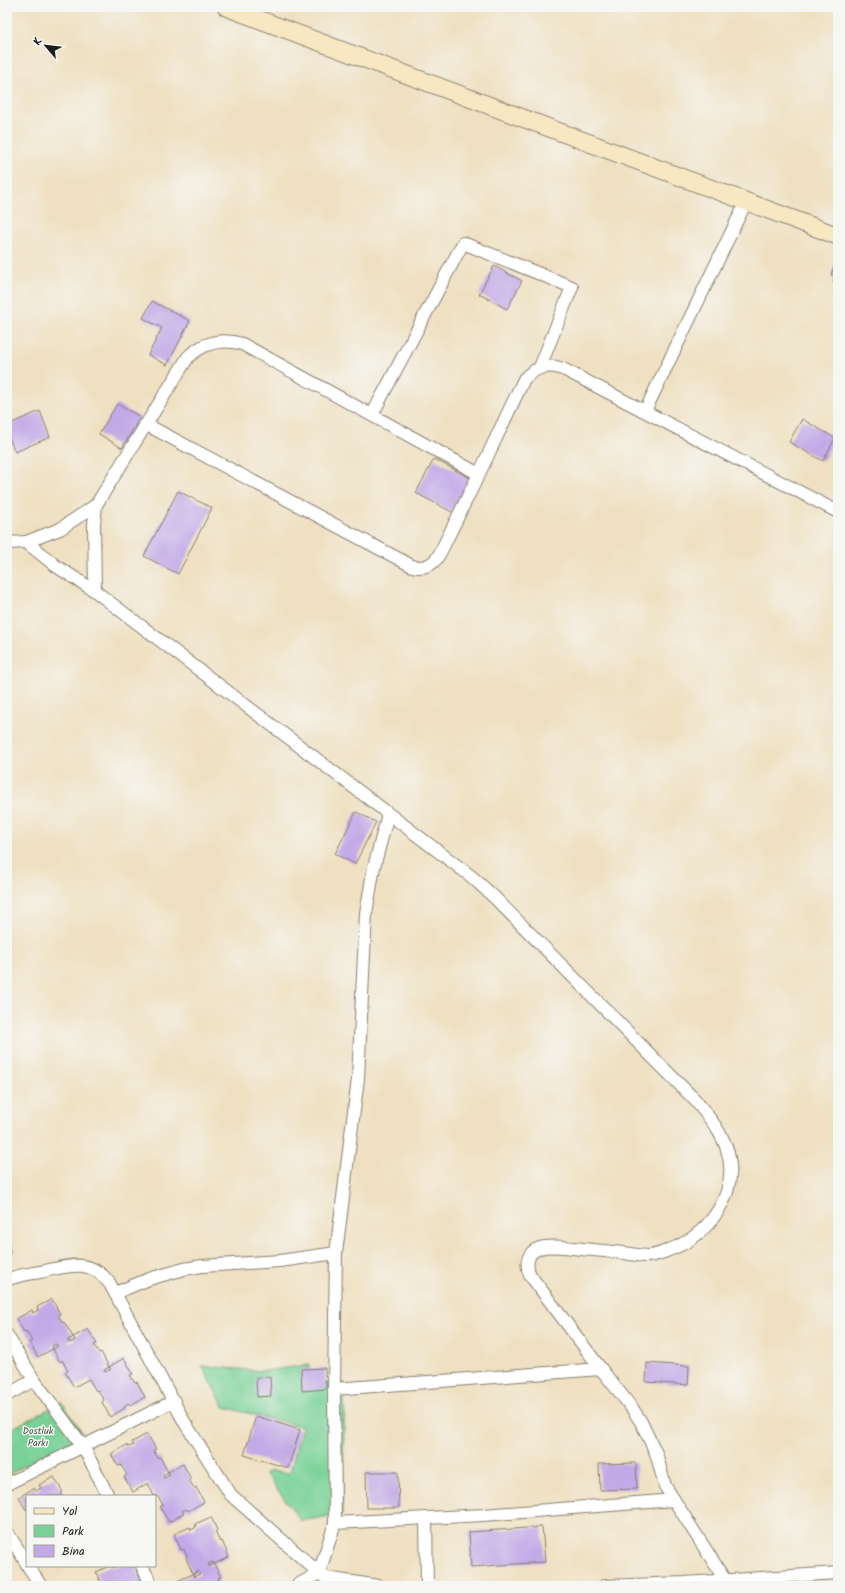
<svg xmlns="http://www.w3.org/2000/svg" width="845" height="1593" font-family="Kalam,sans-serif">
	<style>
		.green { fill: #78d196; stroke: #4a7659 }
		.building { fill: #c2a9e7 }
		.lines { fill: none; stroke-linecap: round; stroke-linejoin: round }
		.street-casing { stroke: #867e6e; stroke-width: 14 }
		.secondary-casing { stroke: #867e6e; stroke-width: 19 }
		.street { stroke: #fff; stroke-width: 12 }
		.secondary { stroke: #f7e8c3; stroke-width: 17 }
		.labels { text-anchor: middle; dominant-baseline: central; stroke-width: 3; stroke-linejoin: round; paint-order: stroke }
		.park-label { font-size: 10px; fill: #3c5b47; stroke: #f6f6f2 }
	</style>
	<rect width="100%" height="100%" fill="#f6f6f2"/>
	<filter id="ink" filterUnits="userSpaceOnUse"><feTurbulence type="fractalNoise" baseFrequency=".025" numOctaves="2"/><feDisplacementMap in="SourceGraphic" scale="8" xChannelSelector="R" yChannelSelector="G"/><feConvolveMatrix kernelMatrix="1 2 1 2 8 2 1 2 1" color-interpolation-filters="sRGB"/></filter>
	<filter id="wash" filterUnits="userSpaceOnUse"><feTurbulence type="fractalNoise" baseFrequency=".012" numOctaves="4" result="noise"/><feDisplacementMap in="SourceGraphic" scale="16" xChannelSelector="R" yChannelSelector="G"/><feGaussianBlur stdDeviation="0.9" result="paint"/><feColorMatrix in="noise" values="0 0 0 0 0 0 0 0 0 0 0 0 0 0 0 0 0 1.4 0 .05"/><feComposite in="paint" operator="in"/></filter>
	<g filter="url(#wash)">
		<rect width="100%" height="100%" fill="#efe0c1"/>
		<g class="green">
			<path d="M7,1236L14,1251L7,1255Z"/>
			<path d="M309,1365L311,1385L345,1383L342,1514L301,1521L265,1473L271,1471L290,1473L302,1427L224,1407L202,1366L264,1371Z"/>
			<path d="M62,1402L84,1435L7,1475V1431Z"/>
		</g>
		<g id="blocks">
			<g class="building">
				<path d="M838,256V283L833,281L835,276L831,275Z"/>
				<path d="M494,266L522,281L507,309L479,294Z"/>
				<path d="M152,301L190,321L167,365L148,355L162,328L143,318Z"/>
				<path d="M117,404L140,417L122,448L99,434Z"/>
				<path d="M40,411L50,437L15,452L7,433V425Z"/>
				<path d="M802,419L835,438L823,461L789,442Z"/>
				<path d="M434,459L472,479L454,513L416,493Z"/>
				<path d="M178,491L212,508L178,574L144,556Z"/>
				<path d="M356,812L376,822L355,864L335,854Z"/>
				<path d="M52,1299L60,1314L58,1315L63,1323L64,1322L73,1337L68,1340L69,1343L75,1340L73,1337L88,1329L97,1344L94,1345L99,1353L101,1352L109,1367L104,1370L105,1372L111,1369L109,1367L124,1358L133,1374L130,1375L135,1383L137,1382L145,1397L130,1405L128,1403L124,1406L125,1408L110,1417L102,1402L104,1400L98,1390L96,1391L89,1379L74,1387L65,1372L68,1371L62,1360L60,1362L53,1349L58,1346L56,1344L52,1346L53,1349L38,1357L29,1342L32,1341L26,1331L24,1332L16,1319L32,1310L33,1313L38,1310L37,1307Z"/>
				<path d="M647,1363L689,1366L688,1385L646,1382Z"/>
				<path d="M325,1368L326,1389L302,1391L301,1369Z"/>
				<path d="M270,1377L271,1396L257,1397L256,1378Z"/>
				<path d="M256,1416L300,1430L288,1468L244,1455Z"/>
				<path d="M147,1434L156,1449L153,1450L158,1458L160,1457L168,1472L163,1475L164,1478L170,1475L168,1472L183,1464L191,1479L189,1480L194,1488L196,1487L204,1502L188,1511L187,1509L182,1511L184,1513L169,1522L160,1507L163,1505L157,1495L154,1496L148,1483L133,1492L124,1477L127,1475L121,1465L118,1466L111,1454L127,1445L128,1447L134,1445L132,1442Z"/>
				<path d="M636,1463L637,1489L600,1490L599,1464Z"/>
				<path d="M366,1472H398L399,1508H367Z"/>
				<path d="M54,1477L63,1492L61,1493L62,1496H27V1509L26,1510L19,1497L34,1488L36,1491L41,1488L39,1485Z"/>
				<path d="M211,1517L217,1530L215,1532L220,1542L222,1541L229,1557L214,1564L213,1562L208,1564L209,1566L214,1564L221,1577L218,1578L221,1586H180L177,1581L193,1574L194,1577L200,1574L198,1571L193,1574L186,1558L187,1557L184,1549L181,1550L174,1534L190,1527L191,1530L196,1527L195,1524Z"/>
				<path d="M542,1527L545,1562L471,1567L469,1532Z"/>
				<path d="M109,1566H112V1568L116,1566H138L139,1568L136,1570L141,1580L144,1579L147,1586H102L96,1572Z"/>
			</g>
		</g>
	</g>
	<g filter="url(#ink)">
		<use href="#blocks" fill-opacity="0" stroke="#867e6e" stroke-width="1"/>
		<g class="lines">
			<g class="street-casing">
				<g id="street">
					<path d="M645,411L746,202"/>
					<path d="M372,415L463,243L572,287L540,367"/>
					<path d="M147,425L412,566C424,569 433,565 439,555L479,474L524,379C536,366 551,363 567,371L838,512"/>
					<path d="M26,542L60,529L96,505"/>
					<path d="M7,543L26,542L56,566L95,591L472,877L494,897L695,1100C708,1116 723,1133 728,1153C739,1196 707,1236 669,1250C662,1253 655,1256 648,1256C640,1256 632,1254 624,1253C607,1251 590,1250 573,1248C563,1247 550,1245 540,1248C527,1252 525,1264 530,1275L601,1369"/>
					<path d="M95,591L94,524L96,505L188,357C204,342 222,338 242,344L479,474"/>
					<path d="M7,1280C17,1275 29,1274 40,1272C68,1266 91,1257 110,1284L185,1423L231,1495L319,1573L326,1578L379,1586"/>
					<path d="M115,1293L149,1279L184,1269L202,1266L280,1261L336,1253L358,1079L366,913L374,867L388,814"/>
					<path d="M7,1335L34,1380L83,1446L108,1496"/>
					<path d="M334,1389L336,1253"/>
					<path d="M7,1395L34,1380"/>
					<path d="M7,1484L174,1401"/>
					<path d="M426,1518L427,1586"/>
					<path d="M335,1523L334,1389L601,1369L632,1408L641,1422L656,1453L665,1486L674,1500"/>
					<path d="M7,1532L27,1564"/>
					<path d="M28,1566L41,1586"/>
					<path d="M142,1566L152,1586"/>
					<path d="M296,1586L319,1573L335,1523L483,1515L674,1500L725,1580"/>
					<path d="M604,1586L685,1583L838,1573"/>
				</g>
			</g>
			<g class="secondary-casing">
				<path id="secondary" d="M226,7L838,236"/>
			</g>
			<use href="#street" class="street"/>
			<use href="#secondary" class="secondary"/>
		</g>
	</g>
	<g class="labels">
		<g class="park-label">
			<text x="38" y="1431">Dostluk<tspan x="38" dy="12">Parkı</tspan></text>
		</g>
	</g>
	<rect width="845" height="1593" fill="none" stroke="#f6f6f2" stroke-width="24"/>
	<rect x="26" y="1495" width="130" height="72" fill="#f6f6f2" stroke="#9f9f9c"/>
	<rect x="34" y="1508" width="20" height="6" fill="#f7e8c3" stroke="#9f9f9c"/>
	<text x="62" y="1515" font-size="12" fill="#1c1c1c">Yol</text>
	<rect x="34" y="1525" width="20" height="12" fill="#78d196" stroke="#9f9f9c"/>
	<text x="62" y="1535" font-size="12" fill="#1c1c1c">Park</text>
	<rect x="34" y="1545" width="20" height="12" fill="#c2a9e7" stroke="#9f9f9c"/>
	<text x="62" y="1555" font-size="12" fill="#1c1c1c">Bina</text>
	<g transform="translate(46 46) rotate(298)" stroke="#f6f6f2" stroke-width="3" paint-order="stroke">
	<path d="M0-3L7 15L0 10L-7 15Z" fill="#1c1c1c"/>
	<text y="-6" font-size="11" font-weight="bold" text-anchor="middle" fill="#1c1c1c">K</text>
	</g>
</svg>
